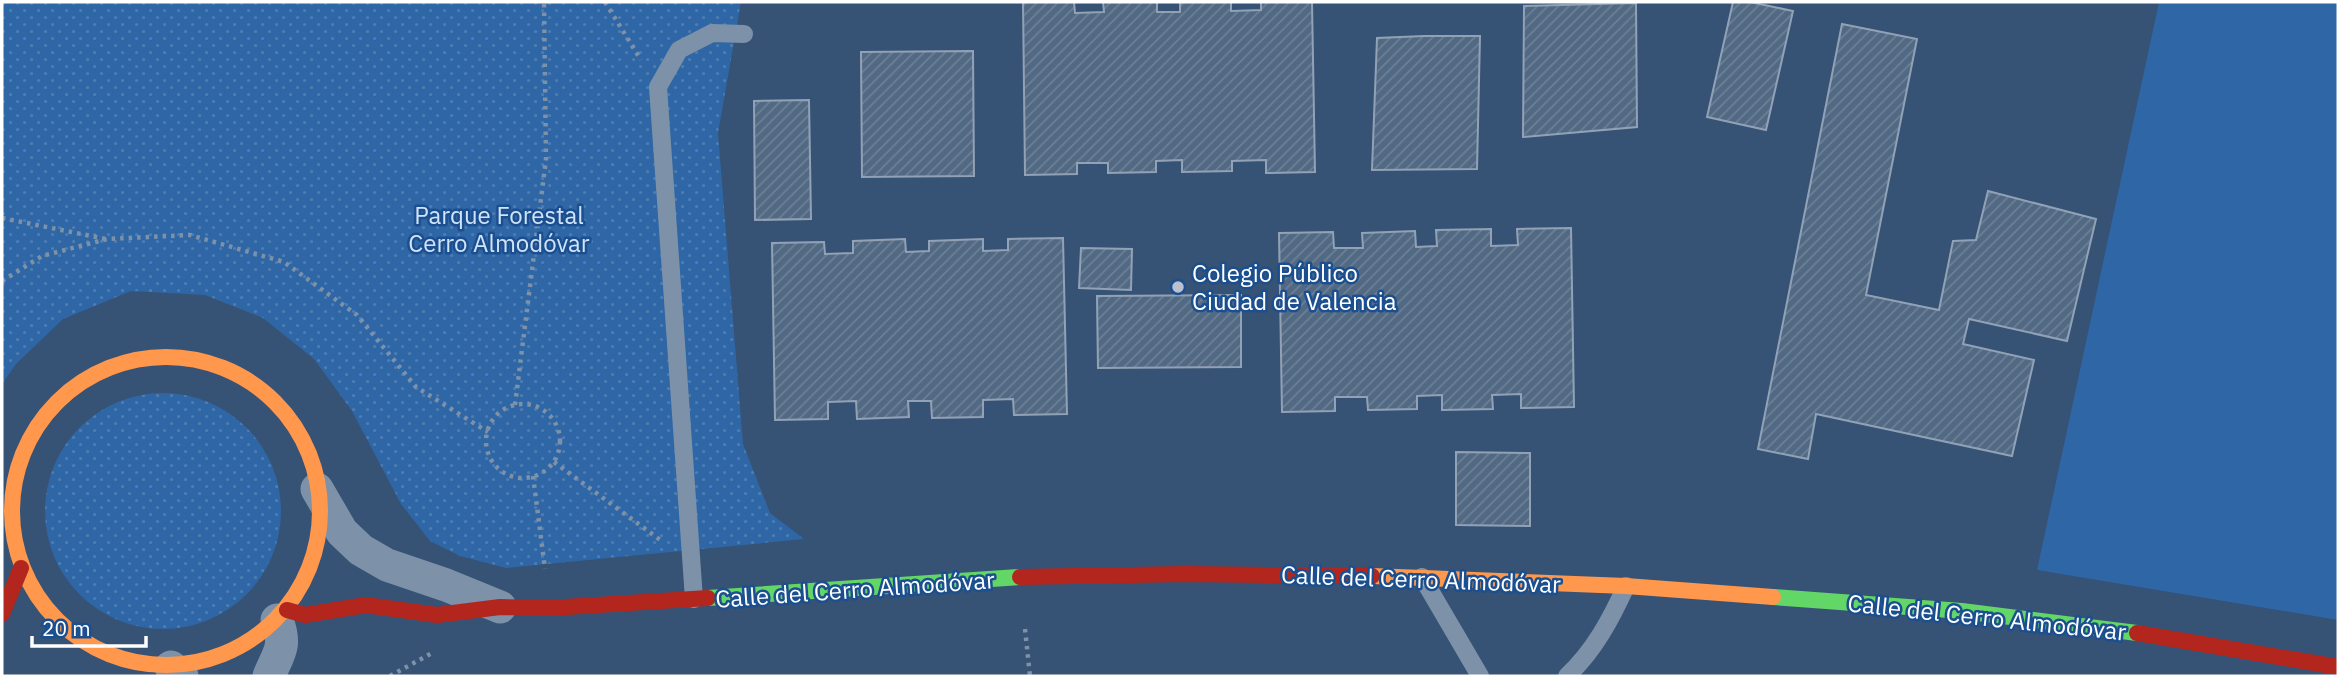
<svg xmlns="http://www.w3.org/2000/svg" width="2340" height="678" font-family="'IBM Plex Sans',sans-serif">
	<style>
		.park { fill: url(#park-dots) }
		.pitch { fill: #2f66a5 }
		.building { fill: url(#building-hatch); stroke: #92a2b6; stroke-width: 2 }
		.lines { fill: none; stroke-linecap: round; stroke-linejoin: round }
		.path { stroke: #7d92a8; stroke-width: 4.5; stroke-dasharray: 3.5 5; stroke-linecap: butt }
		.lane { stroke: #7d92a8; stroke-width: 18 }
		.street { stroke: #7d92a8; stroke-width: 33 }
		.fast { stroke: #63d668; stroke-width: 16 }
		.slow { stroke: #ff974d; stroke-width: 16 }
		.jam { stroke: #b3261e; stroke-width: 16 }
		.poi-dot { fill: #b9c2ce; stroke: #1b4f8f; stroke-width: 2.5 }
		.labels { text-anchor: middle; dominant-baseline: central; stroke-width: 5; stroke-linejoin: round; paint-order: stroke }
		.park-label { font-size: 24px; fill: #cfe3fa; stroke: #1b4f8f }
		.poi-label { font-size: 24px; fill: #fff; stroke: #1b4f8f; text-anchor: start }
		.street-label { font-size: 24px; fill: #fff; stroke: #1b4f8f }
	</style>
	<defs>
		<pattern id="park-dots" width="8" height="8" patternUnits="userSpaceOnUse" patternTransform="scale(1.75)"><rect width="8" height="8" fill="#2f66a5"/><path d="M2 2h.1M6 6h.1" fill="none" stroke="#4e7db2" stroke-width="1.8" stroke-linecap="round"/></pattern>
		<pattern id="building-hatch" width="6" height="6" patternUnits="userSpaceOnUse" patternTransform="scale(1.75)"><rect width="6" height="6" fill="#526984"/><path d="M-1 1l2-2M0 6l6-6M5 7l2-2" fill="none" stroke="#6c8096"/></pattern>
	</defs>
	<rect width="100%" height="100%" fill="#365274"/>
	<g class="park">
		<path d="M2,2H741L718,133L743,444L770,513L804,539L506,568L460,556L430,541L401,504L352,411L314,359L263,318L205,295L131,291L63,319L16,364L2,384Z"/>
		<circle cx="163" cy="511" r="118"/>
	</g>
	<path class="pitch" d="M2159,2H2338V620L2037,570Z"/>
	<g class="building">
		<path d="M1023,2H1074L1075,13L1104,12L1103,2H1157V12H1180V2H1231V11L1261,10V2H1312L1315,172L1266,173V160L1232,161V171L1182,172V160L1156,161V172L1108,173V163H1077V174L1025,175Z"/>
		<path d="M1733,2H1750L1793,11L1766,130L1707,117Z"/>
		<path d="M1636,3L1637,127L1523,137L1524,6Z"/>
		<path d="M1842,24L1917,39L1866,295L1939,310L1953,241L1976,240L1988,191L2096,219L2067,341L1969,319L1963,344L2034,360L2012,456L1816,414L1808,459L1758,449Z"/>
		<path d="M1424,36H1480L1477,169L1372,170L1377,38Z"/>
		<path d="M973,51L974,176L862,177L861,52Z"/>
		<path d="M809,100L811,219L755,220L754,101Z"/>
		<path d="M1571,228L1574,407L1521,408V394L1492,395L1493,409L1442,410V395L1417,396V409L1368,410L1367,397H1335V411L1282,412L1279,233L1333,232L1334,248H1363L1362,233L1415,231L1416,247L1437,246L1436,230L1491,229V246L1518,245L1517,229Z"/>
		<path d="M1063,238L1067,414L1014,415L1013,399L983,400V417L932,418L931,401H908L909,417L857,419L856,401L828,402V419L775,420L772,243L824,242L825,254L853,253V241L905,239L906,252L929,251V241L983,239V251L1008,250V239Z"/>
		<path d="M1081,248L1132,249L1131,290L1079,288Z"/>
		<path d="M1241,295V367L1098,368L1097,296Z"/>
		<path d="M1456,452L1530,453V526L1456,525Z"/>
	</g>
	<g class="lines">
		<g class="path">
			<path d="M605,2L641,60"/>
			<path d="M2,218L106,239"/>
			<path d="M2,281L42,256L107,239L190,235L284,262L357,315L416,387L488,432"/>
			<circle cx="523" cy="441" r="37"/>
			<path d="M515,405L546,159L544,2"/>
			<path d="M554,462L663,542"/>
			<path d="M533,476L545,569"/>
			<path d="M1025,629L1030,676"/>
			<path d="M390,676L432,653"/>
		</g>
		<g class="lane">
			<path d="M1422,577L1480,676"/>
			<path d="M694,599L658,87L679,50L712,33L744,34"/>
			<path d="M1567,676C1594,651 1611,619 1626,586"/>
		</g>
		<g class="street">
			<path d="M317,489L342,532L361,550L387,565L446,585L500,607"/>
			<path d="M171,667L182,676"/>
			<path d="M269,676C279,652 287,647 277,620"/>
		</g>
		<g class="fast">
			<path d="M1773,597L1962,611L2137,633"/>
			<path d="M708,598L1020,577"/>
		</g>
		<g class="slow">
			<circle cx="166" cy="511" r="154"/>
			<path d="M1372,576L1626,586L1773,597"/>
		</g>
		<g class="jam">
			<path d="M1020,577L1184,574L1372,576"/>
			<path d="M287,610L305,615L366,605L437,615L500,607L550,608L708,598"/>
			<path d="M2,614L21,568"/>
			<path d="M2137,633L2338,667"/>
		</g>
	</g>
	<circle class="poi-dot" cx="1178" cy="287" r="7"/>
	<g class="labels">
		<g class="park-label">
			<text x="499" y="215">Parque Forestal<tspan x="499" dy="28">Cerro Almodóvar</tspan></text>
		</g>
		<g class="poi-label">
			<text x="1192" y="273">Colegio Público<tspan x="1192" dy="28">Ciudad de Valencia</tspan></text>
		</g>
		<g class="street-label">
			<text transform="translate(1421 579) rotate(2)">Calle del Cerro Almodóvar</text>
			<text transform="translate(855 589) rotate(-4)">Calle del Cerro Almodóvar</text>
			<text transform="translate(1987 617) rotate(6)">Calle del Cerro Almodóvar</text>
		</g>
	</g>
	<rect width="2340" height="678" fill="none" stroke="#ffffff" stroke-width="7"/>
	<path d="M32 636v10h114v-10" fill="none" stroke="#ffffff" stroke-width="3.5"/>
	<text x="42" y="636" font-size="21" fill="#ffffff" stroke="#1b4f8f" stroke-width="5" paint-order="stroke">20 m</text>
</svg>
